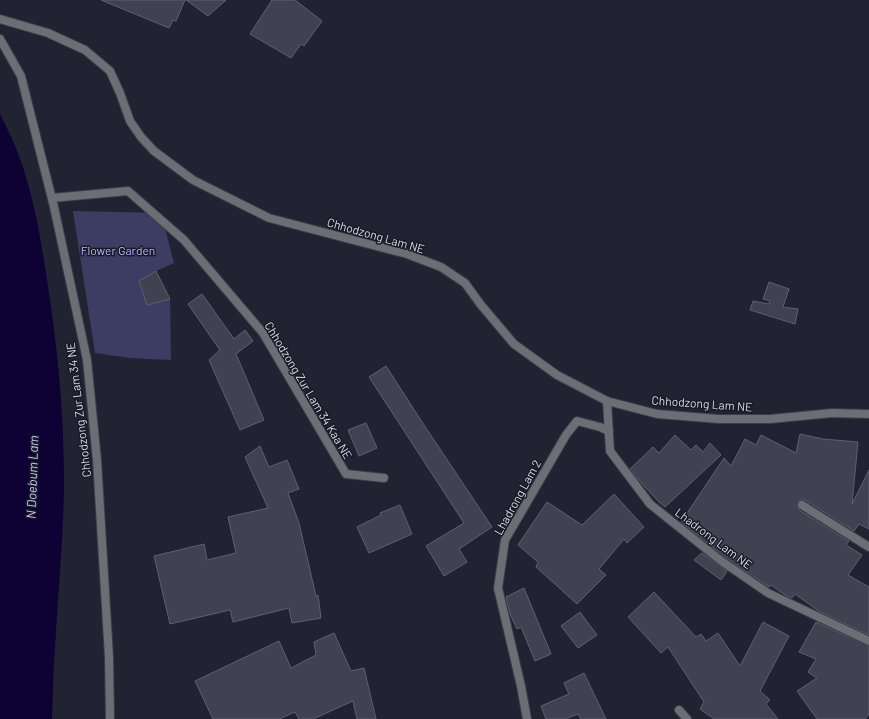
<svg xmlns="http://www.w3.org/2000/svg" width="869" height="719" font-family="Barlow,sans-serif">
	<style>
		.green { fill: #3d3d63 }
		.water { fill: #0e0235 }
		.building { fill: #414152; stroke: #5f5f71 }
		.lines { fill: none; stroke-linecap: round; stroke-linejoin: round }
		.lane-casing { stroke: #3c3d4b; stroke-width: 10 }
		.street-casing { stroke: #3c3d4b; stroke-width: 10 }
		.lane { stroke: #6d6d75; stroke-width: 8 }
		.street { stroke: #6d6d75; stroke-width: 8 }
		.labels { text-anchor: middle; dominant-baseline: central; stroke-width: 3; stroke-linejoin: round; paint-order: stroke }
		.street-label { font-size: 12px; fill: #d9dae4; stroke: #191928 }
		.park-label { font-size: 12px; fill: #b7b8fe; stroke: #191928 }
		.water-label { font-size: 13px; font-style: italic; fill: #c2c4f9; stroke: #191928 }
	</style>
	<rect width="100%" height="100%" fill="#222332"/>
	<path class="green" d="M73,211L161,213L174,263L156,271L139,282L147,305L170,299L171,360L130,358L95,353Z"/>
	<path class="water" d="M0,114C7,128 14,142 19,156C33,194 40,234 46,273C57,342 64,410 64,479C64,535 58,592 55,648C53,672 53,695 52,719H0Z"/>
	<g class="building">
		<path d="M101,0H185L176,21L173,20L169,28Z"/>
		<path d="M186,0H226L208,16Z"/>
		<path d="M272,0H295L322,21L304,46L301,44L291,58L250,34Z"/>
		<path d="M156,271L170,299L147,305L139,281Z"/>
		<path d="M769,282L789,289L783,307L798,309L795,324L750,310L753,301L769,304L770,301L763,299Z"/>
		<path d="M202,294L234,339L245,330L253,341L236,354L264,420L240,430L209,360L220,350L188,304Z"/>
		<path d="M386,366L424,425L492,527L459,549L467,562L444,576L426,546L464,523L369,377Z"/>
		<path d="M366,423L377,448L359,456L348,430Z"/>
		<path d="M800,434L823,439L858,442L852,504L869,470V529L859,524L854,531L805,500H799L797,505L799,510L849,541L846,545L862,555L848,575L869,587V635L820,612L795,594L792,598L785,595L771,585L769,587L723,556L681,522L724,458L731,466L745,439L756,445L761,435L796,453Z"/>
		<path d="M675,435L691,450L696,445L703,452L710,443L721,455L665,507L659,502L643,485L630,469L653,447L659,453Z"/>
		<path d="M260,446L269,467L287,460L299,489L288,493L299,523L316,596L318,595L321,618L292,623L289,608L233,622L230,610L170,624L154,556L204,544L207,560L236,553L228,517L268,508L245,457Z"/>
		<path d="M614,494L644,527L627,543L624,539L599,569L606,575L577,604L536,567L538,562L518,545L547,502L582,525Z"/>
		<path d="M400,505L412,534L369,553L357,527L381,515L380,513Z"/>
		<path d="M702,553L727,571L721,580L694,560Z"/>
		<path d="M524,588L551,654L535,661L521,627L517,629L510,614L506,597Z"/>
		<path d="M654,592L696,637L701,634L706,641L718,633L740,666L763,622L789,636L760,691L770,700L766,704L778,719H714L700,709L704,702L668,647L661,653L628,617Z"/>
		<path d="M580,612L597,635L578,648L561,626Z"/>
		<path d="M816,622L869,646V714L865,719H817L797,691L817,678L808,672L816,659L799,652Z"/>
		<path d="M334,633L351,671L364,668L376,719H357L353,701L313,719H299L295,712L279,719H213L195,681L279,641L291,668L316,655L314,642Z"/>
		<path d="M584,673L606,719H581L578,714L565,719H546L541,706L569,694L564,683Z"/>
	</g>
	<g class="lines">
		<g class="lane-casing">
			<g id="lane">
				<path d="M802,505L869,547"/>
				<path d="M679,710L687,719"/>
			</g>
		</g>
		<g class="street-casing">
			<g id="street">
				<path d="M0,19L48,33L85,50L110,71L120,93L130,121L141,137L154,151L193,180L269,218L407,254L441,267L465,283L481,305L514,344L557,375L607,401L657,414L719,419H770L832,413L869,414"/>
				<path d="M0,39L21,76L54,207L87,360L97,460L109,657L110,719"/>
				<path d="M52,198L128,191L184,240L263,333L346,474L384,478"/>
				<path d="M607,401L610,451L650,504L720,560L768,593L869,641"/>
				<path d="M527,719L521,686L498,588L505,540L566,435L577,421L600,427L609,431"/>
			</g>
		</g>
		<use href="#lane" class="lane"/>
		<use href="#street" class="street"/>
	</g>
	<g class="labels">
		<g class="street-label">
			<text transform="translate(376 235) rotate(16)">Chhodzong Lam NE</text>
			<text transform="translate(309 390) rotate(59)">Chhodzong Zur Lam 34 Kaa NE</text>
			<text transform="translate(702 403) rotate(4)">Chhodzong Lam NE</text>
			<text transform="translate(78 410) rotate(-97)">Chhodzong Zur Lam 34 NE</text>
			<text transform="translate(517 497) rotate(-61)">Lhadrong Lam 2</text>
			<text transform="translate(714 538) rotate(37)">Lhadrong Lam NE</text>
		</g>
		<g class="park-label">
			<text x="118" y="250">Flower Garden</text>
		</g>
		<g class="water-label">
			<text transform="translate(32 477) rotate(-88)">N Doebum Lam</text>
		</g>
	</g>
</svg>
